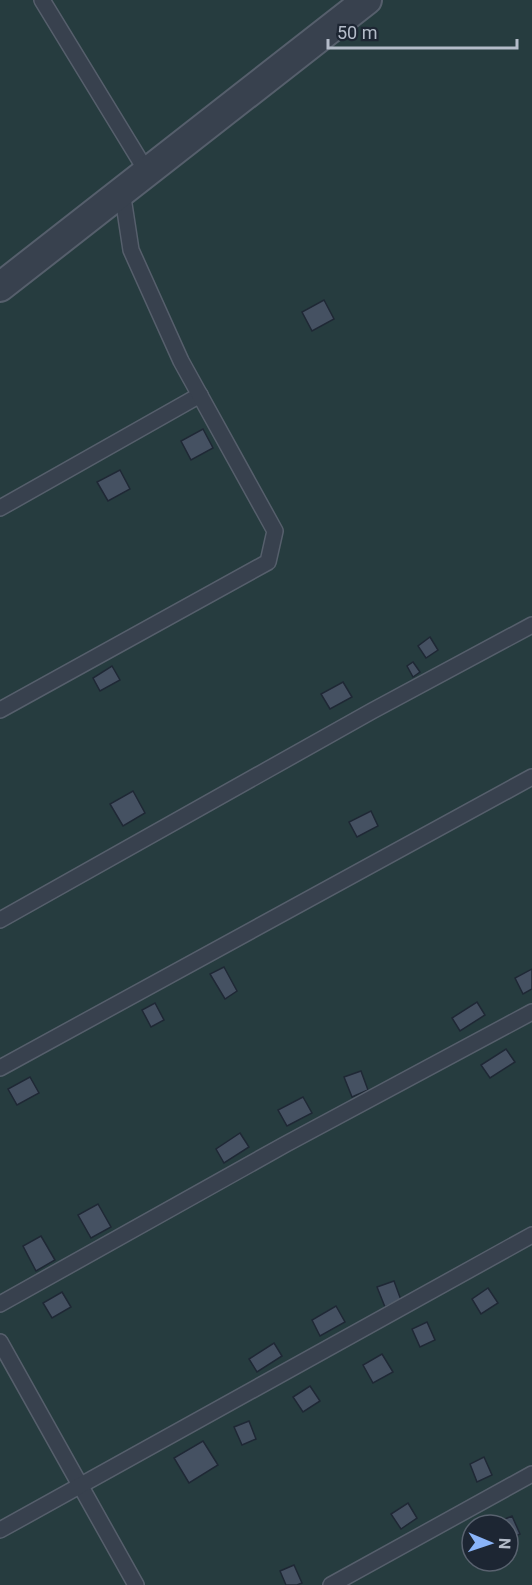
<svg xmlns="http://www.w3.org/2000/svg" width="532" height="1585" font-family="Roboto,sans-serif">
	<style>
		.green { fill: #263c3f; fill-rule: evenodd }
		.building { fill: #455162; stroke: #1f2835; stroke-width: 1.5 }
		.lines { fill: none; stroke-linecap: round; stroke-linejoin: round }
		.service-casing { stroke: #565f6c; stroke-width: 18 }
		.minor-casing { stroke: #565f6c; stroke-width: 32 }
		.service { stroke: #38414e; stroke-width: 15 }
		.minor { stroke: #38414e; stroke-width: 28 }
	</style>
	<rect width="100%" height="100%" fill="#242f3e"/>
	<path class="green" d="M0,0H532V1585H0ZM472,1525H508V1561H472Z"/>
	<g class="building">
		<path d="M324,300L334,319L312,331L302,312Z"/>
		<path d="M203,429L213,448L191,460L181,441Z"/>
		<path d="M120,470L130,489L108,501L97,482Z"/>
		<path d="M430,637L438,650L426,658L418,646Z"/>
		<path d="M413,662L420,672L413,677L407,666Z"/>
		<path d="M112,666L120,680L100,691L93,678Z"/>
		<path d="M343,682L352,697L330,709L321,694Z"/>
		<path d="M133,791L145,813L123,826L110,804Z"/>
		<path d="M371,811L378,826L357,837L349,822Z"/>
		<path d="M224,967L237,991L225,999L210,974Z"/>
		<path d="M532,969V989L523,994L515,978Z"/>
		<path d="M477,1002L485,1015L460,1031L452,1018Z"/>
		<path d="M155,1003L164,1020L151,1027L142,1010Z"/>
		<path d="M506,1049L515,1062L490,1078L481,1065Z"/>
		<path d="M361,1071L368,1090L352,1097L344,1077Z"/>
		<path d="M30,1077L39,1093L17,1105L8,1089Z"/>
		<path d="M303,1097L312,1113L287,1126L278,1110Z"/>
		<path d="M240,1133L249,1147L224,1163L216,1149Z"/>
		<path d="M98,1204L111,1227L91,1238L78,1215Z"/>
		<path d="M41,1236L55,1260L36,1271L23,1246Z"/>
		<path d="M394,1281L401,1300L385,1307L377,1287Z"/>
		<path d="M488,1288L498,1303L481,1314L472,1299Z"/>
		<path d="M62,1292L71,1307L52,1318L43,1303Z"/>
		<path d="M336,1306L345,1322L320,1336L312,1320Z"/>
		<path d="M427,1322L435,1340L420,1347L412,1329Z"/>
		<path d="M274,1343L282,1356L257,1372L249,1359Z"/>
		<path d="M382,1354L393,1372L373,1383L363,1365Z"/>
		<path d="M310,1386L320,1401L303,1412L293,1397Z"/>
		<path d="M249,1421L256,1439L242,1445L234,1427Z"/>
		<path d="M203,1441L218,1465L189,1483L174,1458Z"/>
		<path d="M484,1457L492,1475L477,1482L470,1464Z"/>
		<path d="M408,1503L417,1518L401,1529L391,1514Z"/>
		<path d="M512,1516L520,1534L508,1539V1525H499L498,1522Z"/>
		<path d="M294,1565L302,1583L297,1585H286L280,1571Z"/>
	</g>
	<g class="lines">
		<g class="service-casing">
			<g id="service">
				<path d="M42,0L147,172"/>
				<path d="M0,508L200,395"/>
				<path d="M0,710L268,562L275,531L181,361L131,250L122,191"/>
				<path d="M0,920L372,711L532,625"/>
				<path d="M0,1068L532,777"/>
				<path d="M0,1304L286,1144L532,1012"/>
				<path d="M0,1342L136,1585"/>
				<path d="M0,1530L532,1235"/>
				<path d="M331,1585L532,1474"/>
			</g>
		</g>
		<g class="minor-casing">
			<path id="minor" d="M0,287L367,0"/>
		</g>
		<use href="#service" class="service"/>
		<use href="#minor" class="minor"/>
	</g>
	<g transform="translate(490 1543) rotate(92)"><circle r="28" fill="#1d2633" stroke="#59626f" stroke-width="1.5"/>
	<path d="M0-4.5L10 22L0 15L-10 22Z" fill="#8ab4f8"/>
	<text y="-9" font-size="16" font-weight="bold" text-anchor="middle" fill="#b4bcc9">N</text>
	</g>
	<path d="M328 39v9h189v-9" fill="none" stroke="#b4bcc9" stroke-width="3"/>
	<text x="337" y="39" font-size="18" fill="#b4bcc9" stroke="#1d2633" stroke-width="4.5" paint-order="stroke">50 m</text>
</svg>
